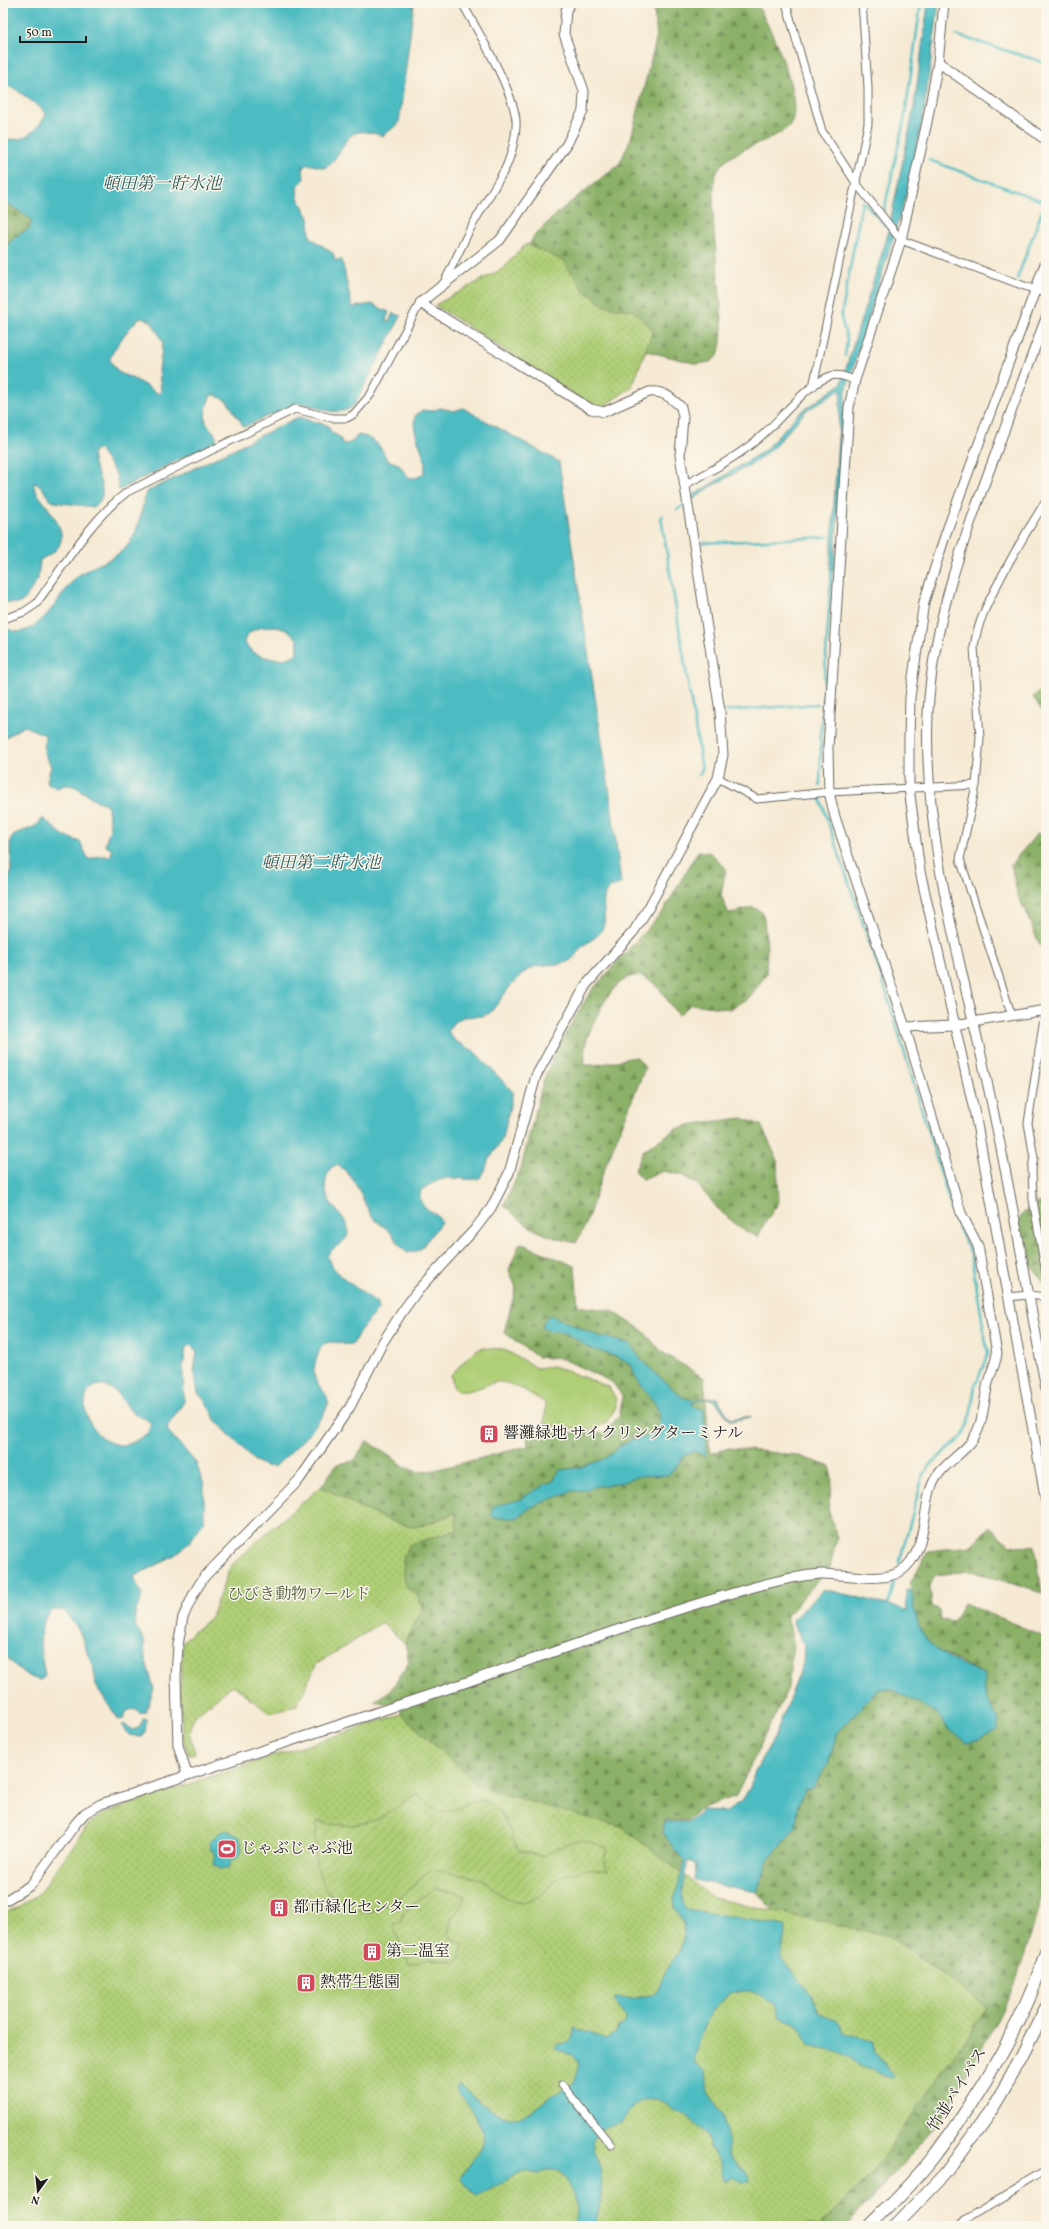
<svg xmlns="http://www.w3.org/2000/svg" width="1049" height="2229" font-family="Vollkorn,'Noto Serif JP',serif">
	<style>
		.grass { fill: #afce76; stroke: #667549 }
		.forest { fill: url(#forest-firs); stroke: #546642 }
		.park { fill: url(#park-dots); stroke: #667549 }
		.garden { fill: url(#garden-furrows); stroke: #667549 }
		.water { fill: #4dbcc2; stroke: #346c6f; fill-rule: evenodd }
		.lines { fill: none; stroke-linecap: round; stroke-linejoin: round }
		.stream { stroke: #4dbcc2; stroke-width: 2.5 }
		.minor-casing { stroke: #68645c; stroke-width: 9 }
		.tertiary-casing { stroke: #68645c; stroke-width: 11 }
		.trunk-casing { stroke: #68645c; stroke-width: 14 }
		.minor { stroke: #fff; stroke-width: 7 }
		.tertiary { stroke: #fff; stroke-width: 9 }
		.trunk { stroke: #fff; stroke-width: 12 }
		.labels { text-anchor: middle; dominant-baseline: central; stroke-width: 3; stroke-linejoin: round; paint-order: stroke }
		.poi-label { font-size: 16px; fill: #1c1c1c; stroke: #fbf7ec; text-anchor: start }
		.park-label { font-size: 16px; fill: #4f5a3c; stroke: #fbf7ec }
		.street-label { font-size: 16px; fill: #1c1c1c; stroke: #fbf7ec }
		.water-label { font-size: 17px; font-style: italic; fill: #305c5e; stroke: #fbf7ec }
	</style>
	<defs>
		<pattern id="forest-firs" width="22" height="20" patternUnits="userSpaceOnUse"><rect width="22" height="20" fill="#8bb167"/><path d="M5 1l3.5 6h-7zM16 11l3.5 6h-7z" fill="#718f54"/></pattern>
		<pattern id="park-dots" width="8" height="8" patternUnits="userSpaceOnUse"><rect width="8" height="8" fill="#afce76"/><path d="M2 2h.1M6 6h.1" fill="none" stroke="#96b066" stroke-width="1.8" stroke-linecap="round"/></pattern>
		<pattern id="garden-furrows" width="10" height="10" patternUnits="userSpaceOnUse"><rect width="10" height="10" fill="#afce76"/><path d="M-1 1l2-2M0 10L10 0M9 11l2-2" fill="none" stroke="#96b066"/></pattern>
	</defs>
	<rect width="100%" height="100%" fill="#fbf7ec"/>
	<filter id="ink" filterUnits="userSpaceOnUse"><feTurbulence type="fractalNoise" baseFrequency=".025" numOctaves="2"/><feDisplacementMap in="SourceGraphic" scale="8" xChannelSelector="R" yChannelSelector="G"/><feConvolveMatrix kernelMatrix="1 2 1 2 8 2 1 2 1" color-interpolation-filters="sRGB"/></filter>
	<filter id="wash" filterUnits="userSpaceOnUse"><feTurbulence type="fractalNoise" baseFrequency=".012" numOctaves="4" result="noise"/><feDisplacementMap in="SourceGraphic" scale="16" xChannelSelector="R" yChannelSelector="G"/><feGaussianBlur stdDeviation="0.9" result="paint"/><feColorMatrix in="noise" values="0 0 0 0 0 0 0 0 0 0 0 0 0 0 0 0 0 1.4 0 .05"/><feComposite in="paint" operator="in"/></filter>
	<g filter="url(#wash)">
		<rect width="100%" height="100%" fill="#f6ead4"/>
		<path class="grass" d="M482,1348L503,1349L537,1368L553,1366L609,1387L615,1397L616,1407L606,1423L591,1430L544,1425L546,1404C536,1396 509,1380 497,1382C483,1385 472,1393 457,1391L453,1386L451,1375L474,1351Z"/>
		<g class="forest">
			<path d="M653,3H756C769,24 809,107 788,127C772,143 720,150 715,178C710,211 717,262 720,296C722,317 724,335 718,356L710,362L697,364L608,341L526,249L535,235L561,210L620,163L631,138L657,36Z"/>
			<path d="M3,200L32,220L30,228C16,236 7,240 3,256Z"/>
			<path d="M1046,687V714H1044L1033,697Z"/>
			<path d="M1046,831V950L1040,945L1017,893L1011,864L1037,834Z"/>
			<path d="M698,851L711,853L726,868L721,895L729,914L753,907L763,913L767,947L766,975L748,999L730,1009L691,1004L679,1015C665,1002 664,986 643,977C616,966 589,1027 585,1047C584,1053 585,1059 585,1065C604,1066 619,1059 637,1057L645,1068L602,1175L586,1224L576,1243C542,1235 529,1230 504,1205L521,1168L543,1082L556,1050L591,991L664,910Z"/>
			<path d="M742,1118L761,1125L777,1159L779,1202L763,1226L758,1237L740,1228L719,1210L697,1184L681,1175L663,1171L643,1180L634,1171L644,1150L676,1129L693,1124Z"/>
			<path d="M1046,1200V1286C1040,1277 1021,1253 1019,1244C1013,1219 1024,1207 1046,1200Z"/>
			<path d="M520,1243L575,1266L578,1306L612,1311L642,1330L662,1352L704,1378L710,1454L729,1448L796,1455L831,1467L832,1487L828,1508L837,1538L830,1567L787,1615L793,1642L788,1688L736,1796L697,1810L689,1820L664,1821C663,1837 674,1849 685,1860L679,1887L511,2226H507L330,1738L401,1714L400,1701L388,1704L374,1701L391,1690L409,1662L405,1643L423,1608L416,1593L405,1587L403,1559L409,1545L457,1530L454,1513C442,1518 428,1526 414,1526C387,1525 346,1499 321,1487L337,1464L354,1461L367,1441L388,1454L404,1467L418,1472L435,1470L528,1446L527,1432L605,1433L619,1416L623,1397L612,1382L563,1359L537,1357L504,1332L516,1288L509,1270Z"/>
			<path d="M990,1526C1007,1543 1010,1550 1035,1545L1042,1593L971,1571L935,1575L930,1586L932,1606L939,1610L940,1620L953,1622L964,1603L1046,1637V1879L1031,1935L1015,1984L990,2034L937,2125L847,2226H679L786,1926L757,1892L767,1862L796,1827L797,1807L804,1791L813,1788L821,1773L828,1764L837,1732L850,1720L877,1689C897,1689 920,1701 936,1714C942,1718 946,1726 950,1731L993,1710C989,1704 986,1698 985,1691C984,1684 986,1680 983,1674L935,1649L918,1628L913,1613L910,1583L928,1551L970,1546Z"/>
		</g>
		<g class="park">
			<path d="M526,244L564,261L584,291L605,306L634,311L653,330L632,387L608,403L605,408H595L435,305L502,269Z"/>
			<path d="M321,1487C346,1499 387,1525 414,1526C428,1526 442,1518 455,1513L457,1530L409,1545L403,1559L405,1587L416,1593L423,1608L405,1643L381,1622L353,1642L317,1663L297,1705L269,1713L233,1685L194,1716L189,1731L195,1753L189,1755L182,1736L180,1690L183,1641L211,1617L230,1567L265,1534Z"/>
			<path d="M401,1714L482,1788L623,1828L713,1898L889,1936L987,2007L872,2174L819,2226H3V1912L18,1908L37,1895L47,1883L86,1827L101,1815L150,1797Z"/>
		</g>
		<g class="garden">
			<path d="M414,1795C425,1797 432,1811 443,1811C453,1812 464,1805 473,1802C501,1794 509,1833 519,1851L544,1856C571,1841 577,1835 607,1848L604,1862L608,1870H583L564,1876L555,1880L540,1896L524,1902L505,1899L483,1879L434,1870L426,1873L398,1899L372,1911H366L339,1905C327,1890 314,1874 316,1853L319,1851L315,1838L318,1821C326,1825 336,1825 345,1825C377,1825 388,1813 414,1795Z"/>
			<path d="M434,1888L465,1895L462,1905L452,1917L448,1935L463,1945L460,1958L456,1962L429,1959L409,1965L395,1931L394,1923H400L403,1913Z"/>
		</g>
		<g class="water">
			<path d="M3,3H414L399,123L383,136C340,121 350,149 325,168L308,164L303,167L304,180L297,186L298,198L309,218L310,237L334,254V260H342L352,307L372,304L389,312L386,320L389,322L393,313L401,316L355,404C337,422 315,402 294,404L244,427L227,401L213,394C207,399 204,415 206,422C209,430 217,431 216,441L119,490L116,474L100,451L98,449L93,451C89,469 116,493 93,507L54,502L49,499L41,486L34,483C29,493 77,528 56,550C52,554 45,557 40,560L38,579L25,599L19,604L3,602V256C7,240 16,236 30,228L32,220L3,200V137C20,146 40,129 46,114L41,108L15,89L10,87H3ZM141,318L151,321L163,342L159,370L161,391L159,394L138,381L118,372L110,360C110,353 133,321 141,318Z"/>
			<path d="M928,3H939L923,117L905,199L846,391L834,570H830L841,389L806,411L776,445L757,461L712,486L693,500L692,496L765,450L798,414L841,384L887,237L914,107Z"/>
			<path d="M440,408L454,411L463,408L559,462L611,801L621,884C588,890 616,920 597,936C592,940 586,943 582,947C577,952 575,959 567,962C555,967 540,962 528,970C512,980 502,999 490,1013L483,1016L463,1017L453,1023L448,1031L455,1041L474,1051L513,1092L503,1138L488,1161L485,1171L480,1178C467,1181 464,1178 451,1178C440,1178 429,1185 421,1190C416,1212 435,1207 441,1222L420,1250L407,1253C399,1246 395,1236 387,1229C382,1225 375,1221 371,1215C361,1198 356,1175 337,1165L331,1167C311,1204 352,1213 348,1234C347,1242 332,1247 327,1256C333,1275 362,1291 377,1303L378,1309L359,1332L353,1344C344,1346 335,1340 326,1343C321,1344 319,1350 318,1355C305,1386 328,1387 328,1402C328,1417 287,1457 274,1467L264,1466L254,1460L216,1421L206,1402L198,1393L194,1372L197,1351L190,1345L186,1347L183,1368L184,1402L167,1427L168,1431L196,1463L204,1485V1521L189,1543L175,1555L133,1577L142,1594L140,1603L135,1612L136,1627L144,1640L145,1657L154,1689L146,1712L141,1714C136,1709 132,1708 126,1712L124,1719L119,1720L96,1686L94,1670L79,1630L63,1610H52C34,1626 41,1655 45,1675L41,1680C27,1679 10,1663 3,1651V885H6C16,871 7,853 11,838C20,828 37,831 42,818L63,835L80,842L89,860L97,856H111L112,850L105,845L110,829L108,808L106,804L97,801L74,786L65,785L57,788L49,784L47,781L51,766L44,753L45,735L24,726L6,737L3,742V628C10,628 16,634 23,631C51,621 60,591 79,575C95,563 118,560 130,542C139,528 142,508 146,492L298,417L327,425L332,433L340,437L342,443L346,444L352,442L358,435C373,437 382,446 387,460L399,464L408,477L416,478L424,473C429,453 410,436 415,416L422,410L431,411ZM274,626L289,631L298,640L297,653C283,665 251,658 244,641C250,628 261,627 274,626ZM100,1385C121,1389 120,1400 133,1413C139,1418 147,1417 151,1424L147,1434C141,1437 132,1444 125,1445C90,1448 69,1390 100,1385Z"/>
			<path d="M550,1315L599,1336L630,1344L642,1361L682,1397C693,1402 704,1397 717,1398L730,1419L751,1416V1417L730,1421L715,1400L704,1399L691,1403L695,1407L704,1410L706,1458C686,1439 679,1468 668,1475L640,1476L623,1482L594,1487L582,1491H572L531,1507L517,1518H494L491,1514L493,1506L519,1500L533,1491L541,1488L544,1484L552,1482L560,1470L578,1468L604,1459L627,1441L649,1436C680,1412 634,1389 632,1366L617,1357L591,1349L566,1333L548,1330L542,1327L544,1321Z"/>
			<path d="M824,1589L901,1608L907,1612L906,1590H912C915,1643 937,1654 983,1674C986,1680 984,1683 985,1690C986,1701 993,1711 999,1720L997,1730L979,1740L966,1742L950,1731L937,1714L915,1701L890,1689H877L850,1720L837,1732L828,1765L821,1773L813,1788L804,1791L797,1807L796,1827L767,1862L757,1892L694,1880L696,1864L690,1860L688,1861C685,1876 678,1895 686,1909L786,1926L781,1959L812,1995L817,2011L821,2015L838,2021L844,2033L873,2040L874,2053L884,2061L895,2076L894,2079L880,2074L873,2068L863,2067L841,2053L812,2047L808,2044L803,2030L795,2023L780,2017L776,2005C767,1999 757,1991 745,1991C713,1992 700,2032 694,2058L696,2064L706,2072L708,2092L723,2115L729,2146L728,2156L745,2171L749,2178L748,2182L742,2183L734,2177L728,2181L724,2180L720,2163L710,2148L706,2133L685,2114L672,2110C664,2095 641,2096 631,2109C627,2113 625,2118 622,2122C612,2126 602,2125 595,2136C588,2147 598,2157 600,2168C604,2188 600,2206 595,2226H572C574,2218 577,2210 576,2201C572,2184 557,2160 539,2174L523,2171L477,2197L461,2179C478,2144 497,2149 470,2108C466,2101 458,2095 456,2088L459,2084L462,2086C476,2099 503,2127 525,2115C534,2110 542,2102 551,2097C572,2085 576,2089 578,2062L572,2054L555,2048L557,2044C569,2045 574,2040 574,2028L607,2039L616,2033L618,2027L625,2024L626,2018L614,2001L615,1998L632,1999L657,1993L665,1971L679,1952L684,1935V1924L675,1907L674,1900L685,1860L674,1849L663,1832L665,1822H689L701,1810L726,1811L742,1801L750,1787L755,1771L774,1738L803,1663L804,1644L793,1623L794,1618Z"/>
			<path d="M143,1719H147L145,1732L140,1737L129,1735L122,1726L125,1725L134,1730L140,1727Z"/>
			<path d="M227,1830L240,1837L242,1851L237,1858L231,1861L228,1869H220L214,1865L215,1855L210,1848L209,1842L220,1832Z"/>
		</g>
		<g class="lines">
			<g class="stream">
				<path d="M956,35L1046,63"/>
				<path d="M929,160L1045,202"/>
				<path d="M863,202L887,227"/>
				<path d="M884,211L905,115L921,3"/>
				<path d="M1017,279L1046,200"/>
				<path d="M845,356L847,339L841,318L862,202"/>
				<path d="M677,510L686,503"/>
				<path d="M663,516L661,517L702,769L699,775"/>
				<path d="M703,543L828,537"/>
				<path d="M726,711L818,704"/>
				<path d="M820,785L821,728L832,567"/>
				<path d="M820,798L886,991L954,1217L971,1255L988,1354L975,1386L969,1422L964,1435L929,1466L923,1476L899,1563"/>
				<path d="M888,1605L894,1583"/>
			</g>
		</g>
	</g>
	<g filter="url(#ink)">
		<g class="lines">
			<g class="minor-casing">
				<g id="minor">
					<path d="M786,3L822,131L856,183L901,240L1046,294"/>
					<path d="M443,285L469,231L505,169C511,157 517,133 516,120C513,90 478,31 462,3"/>
					<path d="M813,387L868,124V87L862,3"/>
					<path d="M684,485C710,472 737,457 759,438C781,420 803,387 828,377C838,373 845,377 855,380"/>
					<path d="M3,619L24,612L36,604C64,566 89,521 127,492L295,409L332,418H347L354,414L371,394L420,303"/>
					<path d="M718,778L757,799L829,792L976,785"/>
					<path d="M1045,1011L1028,1123L1034,1158L1032,1168L1033,1200L1046,1274"/>
					<path d="M1012,1016L960,859L976,785L980,738L974,647C978,618 992,595 1005,570C1018,546 1031,524 1046,501"/>
					<path d="M1008,1297L1029,1295L1046,1297"/>
					<path d="M562,2085L611,2145"/>
					<path d="M960,2226L967,2219L1046,2171"/>
				</g>
			</g>
			<g class="tertiary-casing">
				<g id="tertiary">
					<path d="M938,62L1046,140"/>
					<path d="M1046,261L946,533L924,602L910,697L909,739V788L920,871L976,1119L1046,1501"/>
					<path d="M1046,318C1029,364 1011,411 994,458C963,540 932,625 928,714C923,835 958,951 984,1068C1008,1174 1026,1282 1046,1389"/>
					<path d="M905,1027L954,1025L1046,1010"/>
					<path d="M187,1774L178,1745L176,1677L178,1645L183,1617L194,1593L204,1577L299,1480L350,1407L383,1342L402,1312L415,1294L475,1229L491,1208L509,1173L536,1076L586,985L634,931L649,907L718,778L723,755L720,711L680,455L683,417L681,407C671,398 663,390 649,392L604,412L591,409L420,303L500,240L567,144L583,111L584,91L564,34L566,10L571,3"/>
					<path d="M3,1902L31,1885L76,1823L85,1813L101,1804C216,1765 332,1728 447,1689C546,1655 645,1618 747,1589C771,1582 796,1576 821,1574C844,1573 882,1584 901,1571C925,1555 923,1516 930,1491C937,1467 957,1459 971,1442C985,1424 983,1400 989,1379C992,1370 996,1363 997,1353L978,1246L961,1213L905,1027L835,817L829,792L828,748L849,407L855,380L901,240L927,122L938,62L944,3"/>
				</g>
			</g>
			<g class="trunk-casing">
				<g id="trunk">
					<path d="M869,2226C890,2205 920,2176 937,2152C980,2095 1025,2020 1046,1952"/>
					<path d="M895,2226L945,2174L992,2109L1012,2075L1046,2008"/>
				</g>
			</g>
			<use href="#minor" class="minor"/>
			<use href="#tertiary" class="tertiary"/>
			<use href="#trunk" class="trunk"/>
		</g>
	</g>
	<defs>
		<g id="building-square" transform="scale(1)"><rect x="-9" y="-9" width="18" height="18" rx="4" fill="#d1495b" stroke="#fbf7ec"/><path d="M-4-6H4V6H1V3H-1V6H-4ZM-2.5-4.3h1.7v1.8h-1.7ZM.8-4.3h1.7v1.8H.8ZM-2.5-1h1.7V.8h-1.7ZM.8-1h1.7V.8H.8Z" fill="#fff"/></g>
		<g id="stadium-square" transform="scale(1)"><rect x="-9" y="-9" width="18" height="18" rx="4" fill="#d1495b" stroke="#fbf7ec"/><path d="M0-5a6.5 5 0 1 0 0 10a6.5 5 0 1 0 0-10ZM-3.5-1.8h7v3.6h-7Z" fill="#fff"/></g>
	</defs>
	<g fill-rule="evenodd">
		<use href="#building-square" x="489" y="1434"/>
		<use href="#stadium-square" x="227" y="1849"/>
		<use href="#building-square" x="279" y="1908"/>
		<use href="#building-square" x="372" y="1952"/>
		<use href="#building-square" x="306" y="1983"/>
	</g>
	<g class="labels">
		<g class="poi-label">
			<text x="503" y="1434">響灘緑地 サイクリングターミナル</text>
			<text x="241" y="1849">じゃぶじゃぶ池</text>
			<text x="293" y="1908">都市緑化センター</text>
			<text x="386" y="1952">第二温室</text>
			<text x="320" y="1983">熱帯生態園</text>
		</g>
		<g class="park-label">
			<text x="299" y="1595">ひびき動物ワールド</text>
		</g>
		<g class="street-label">
			<text transform="translate(958 2090) rotate(-58)">竹並バイパス</text>
		</g>
		<g class="water-label">
			<text x="162" y="184">頓田第一貯水池</text>
			<text x="321" y="863">頓田第二貯水池</text>
		</g>
	</g>
	<rect width="1049" height="2229" fill="none" stroke="#fbf7ec" stroke-width="16"/>
	<g transform="translate(38 2191) rotate(195)" stroke="#fbf7ec" stroke-width="3" paint-order="stroke">
	<path d="M0-3L7 15L0 10L-7 15Z" fill="#1c1c1c"/>
	<text y="-6" font-size="11" font-weight="bold" text-anchor="middle" fill="#1c1c1c">N</text>
	</g>
	<path d="M20 36v6h66v-6" fill="none" stroke="#1c1c1c" stroke-width="2"/>
	<text x="26" y="36" font-size="12" fill="#1c1c1c" stroke="#fbf7ec" stroke-width="3" paint-order="stroke">50 m</text>
</svg>
